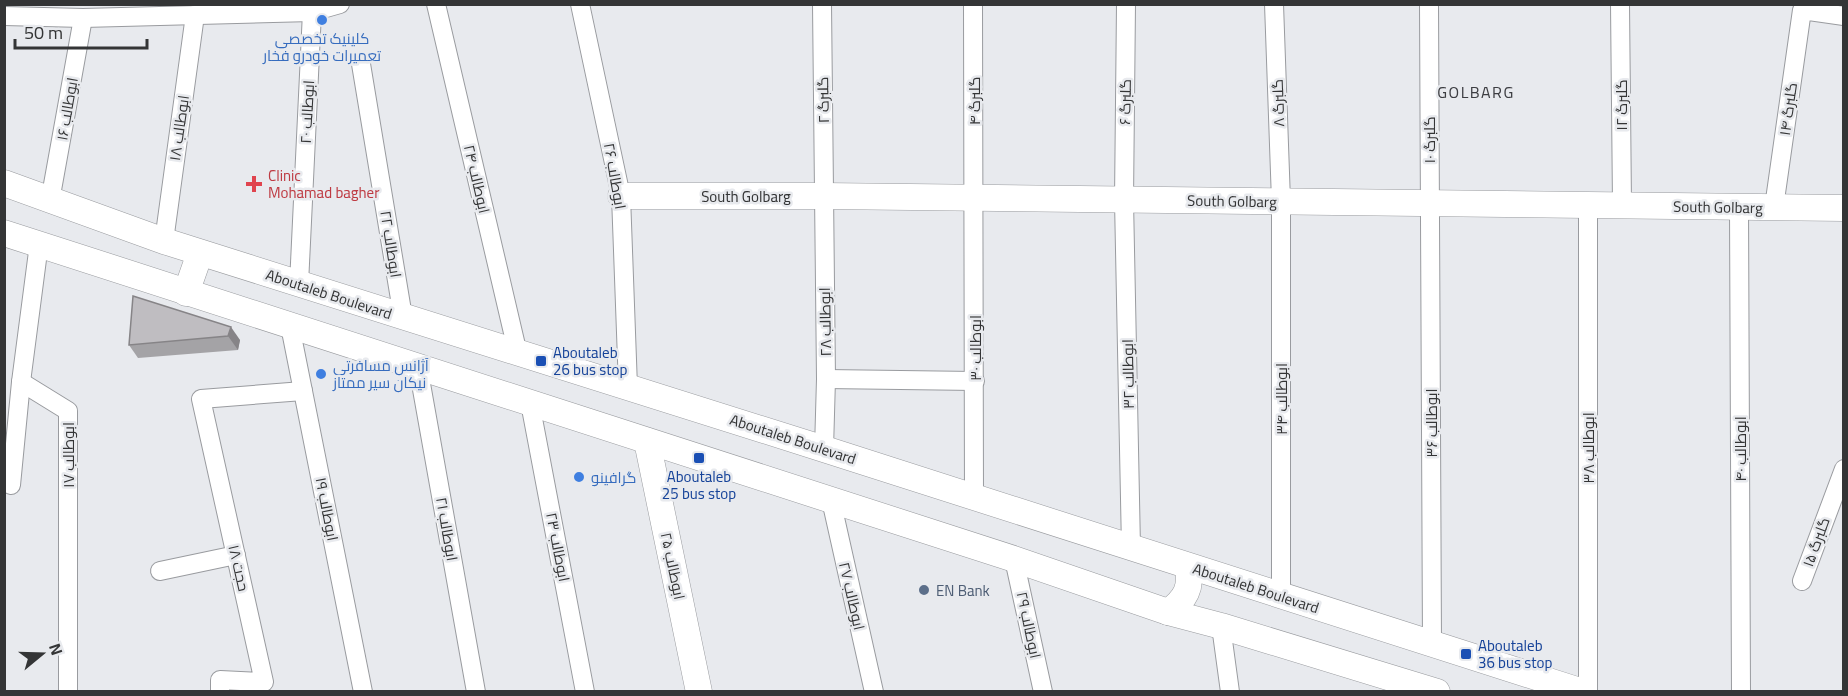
<svg xmlns="http://www.w3.org/2000/svg" width="1848" height="696" font-family="Georgia,Cairo,serif">
	<style>
		.lines { fill: none; stroke-linecap: round; stroke-linejoin: round }
		.street-casing { stroke: #999b9f; stroke-width: 20 }
		.secondary-casing { stroke: #999b9f; stroke-width: 27 }
		.street { stroke: #fff; stroke-width: 18 }
		.secondary { stroke: #fff; stroke-width: 26 }
		.wall { fill: #a4a3a6 }
		.shaded-wall { fill: #868487 }
		.building { fill: #bfbdc1; stroke: #868487; stroke-width: 1.5 }
		.shop-dot { fill: #3f7fe0; stroke: #e8eaee; stroke-width: 2 }
		.health-dot { fill: #e0444e; stroke: #e8eaee; stroke-width: 2 }
		.transit-dot { fill: #1a4fb4; stroke: #e8eaee; stroke-width: 2 }
		.service-dot { fill: #5c6f8a; stroke: #e8eaee; stroke-width: 2 }
		.labels { text-anchor: middle; dominant-baseline: central; stroke-width: 5; stroke-linejoin: round; paint-order: stroke }
		.shop-label { font-size: 15px; fill: #366cbe; stroke: #e8eaee; text-anchor: start }
		.street-label { font-size: 15px; fill: #343536; stroke: #e8eaee }
		.health-label { font-size: 15px; fill: #be3a42; stroke: #e8eaee; text-anchor: start }
		.transit-label { font-size: 15px; fill: #164399; stroke: #e8eaee; text-anchor: start }
		.service-label { font-size: 15px; fill: #4e5e75; stroke: #e8eaee; text-anchor: start }
		.neighbourhood-label { font-size: 16px; letter-spacing: 1.5px; fill: #3d3e42; stroke: #e8eaee }
	</style>
	<rect width="100%" height="100%" fill="#e8eaee"/>
	<g class="lines">
		<g class="street-casing">
			<g id="street">
				<path d="M436,4L518,354"/>
				<path d="M580,4L621,196L628,387"/>
				<path d="M822,4L826,379L824,449"/>
				<path d="M973,4L974,498"/>
				<path d="M1126,4L1124,200L1131,548"/>
				<path d="M1274,4L1281,201V596"/>
				<path d="M1429,4L1432,643"/>
				<path d="M1620,4L1622,205"/>
				<path d="M4,16L83,18L312,12L340,4"/>
				<path d="M361,64L403,317"/>
				<path d="M50,201L83,18"/>
				<path d="M1739,207L1741,692"/>
				<path d="M1774,207L1802,10L1844,16"/>
				<path d="M164,241L195,15"/>
				<path d="M299,284L312,12"/>
				<path d="M290,326L363,692"/>
				<path d="M418,367L476,692"/>
				<path d="M826,379L975,381"/>
				<path d="M21,382L68,411V692"/>
				<path d="M530,403L585,692"/>
				<path d="M11,485L21,382L39,244"/>
				<path d="M831,500L874,692"/>
				<path d="M1014,559L1043,692"/>
				<path d="M160,571L236,555"/>
				<path d="M1802,581L1844,469"/>
				<path d="M1221,626L1230,692"/>
				<path d="M220,692V680L264,682L201,399L303,391"/>
				<path d="M1588,692V205"/>
			</g>
		</g>
		<g class="secondary-casing">
			<g id="secondary">
				<path d="M4,183L164,241L824,449L1583,692"/>
				<path d="M621,196H824L1844,208"/>
				<path d="M4,233L1014,559L1168,612L1221,626L1437,692"/>
				<path d="M186,293L200,253"/>
				<path d="M647,441L699,692"/>
				<path d="M1168,612C1185,600 1193,587 1187,566"/>
			</g>
		</g>
		<use href="#street" class="street"/>
		<use href="#secondary" class="secondary"/>
	</g>
	<path class="wall" d="M133,296L240,340L238,350L138,358L129,345Z"/>
	<path class="shaded-wall" d="M231,327L240,340L238,350L228,336Z"/>
	<path class="building" d="M133,296L231,327L228,336L129,345Z"/>
	<g class="shop-dot">
		<circle cx="322" cy="20" r="6"/>
		<circle cx="321" cy="374" r="6"/>
		<circle cx="579" cy="477" r="6"/>
	</g>
	<path class="health-dot" d="M251 175h6v6h6v6h-6v6h-6v-6h-6v-6h6z"/>
	<g class="transit-dot">
		<rect x="535" y="355" width="12" height="12" rx="3"/>
		<rect x="693" y="452" width="12" height="12" rx="3"/>
		<rect x="1460" y="648" width="12" height="12" rx="3"/>
	</g>
	<circle class="service-dot" cx="924" cy="590" r="6"/>
	<g class="labels">
		<g class="shop-label">
			<text x="322" y="38" text-anchor="middle">کلینیک تخصصی<tspan x="322" dy="17">تعمیرات خودرو فخار</tspan></text>
			<text x="333" y="365">آژانس مسافرتی<tspan x="333" dy="17">نیکان سیر ممتاز</tspan></text>
			<text x="591" y="477">گرافینو</text>
		</g>
		<g class="street-label">
			<text transform="translate(823 100) rotate(-91)">گلبرگ ۲</text>
			<text transform="translate(974 101) rotate(-90)">گلبرگ ۴</text>
			<text transform="translate(1125 102) rotate(-89)">گلبرگ ۶</text>
			<text transform="translate(1278 103) rotate(-92)">گلبرگ ۸</text>
			<text transform="translate(1621 105) rotate(-90)">گلبرگ ۱۲</text>
			<text transform="translate(67 109) rotate(-80)">ابوطالب ۱۶</text>
			<text transform="translate(1788 109) rotate(-82)">گلبرگ ۱۴</text>
			<text transform="translate(307 112) rotate(-87)">ابوطالب ۲۰</text>
			<text transform="translate(179 128) rotate(-82)">ابوطالب ۱۸</text>
			<text transform="translate(1429 140) rotate(-90)">گلبرگ ۱۰</text>
			<text transform="translate(615 176) rotate(80)">ابوطالب ۲۶</text>
			<text transform="translate(477 179) rotate(77)">ابوطالب ۲۴</text>
			<text x="746" y="196">South Golbarg</text>
			<text transform="translate(1232 201) rotate(1)">South Golbarg</text>
			<text transform="translate(1718 207) rotate(1)">South Golbarg</text>
			<text transform="translate(391 244) rotate(81)">ابوطالب ۲۲</text>
			<text transform="translate(329 294) rotate(18)">Aboutaleb Boulevard</text>
			<text transform="translate(825 322) rotate(-91)">ابوطالب ۲۸</text>
			<text transform="translate(975 348) rotate(-90)">ابوطالب ۳۰</text>
			<text transform="translate(1128 374) rotate(-91)">ابوطالب ۳۲</text>
			<text transform="translate(1281 399) rotate(-90)">ابوطالب ۳۴</text>
			<text transform="translate(1431 423) rotate(-90)">ابوطالب ۳۶</text>
			<text transform="translate(793 439) rotate(18)">Aboutaleb Boulevard</text>
			<text transform="translate(1588 448) rotate(-90)">ابوطالب ۳۸</text>
			<text transform="translate(1740 449) rotate(-90)">ابوطالب ۴۰</text>
			<text transform="translate(68 455) rotate(-90)">ابوطالب ۱۷</text>
			<text transform="translate(327 509) rotate(79)">ابوطالب ۱۹</text>
			<text transform="translate(447 529) rotate(80)">ابوطالب ۲۱</text>
			<text transform="translate(1816 542) rotate(-70)">گلبرگ ۱۵</text>
			<text transform="translate(558 547) rotate(79)">ابوطالب ۲۳</text>
			<text transform="translate(673 566) rotate(78)">ابوطالب ۲۵</text>
			<text transform="translate(239 568) rotate(77)">حجت ۱۸</text>
			<text transform="translate(1256 588) rotate(18)">Aboutaleb Boulevard</text>
			<text transform="translate(852 596) rotate(77)">ابوطالب ۲۷</text>
			<text transform="translate(1029 625) rotate(78)">ابوطالب ۲۹</text>
		</g>
		<g class="health-label">
			<text x="268" y="175">Clinic<tspan x="268" dy="17">Mohamad bagher</tspan></text>
		</g>
		<g class="transit-label">
			<text x="553" y="352">Aboutaleb<tspan x="553" dy="17">26 bus stop</tspan></text>
			<text x="699" y="476" text-anchor="middle">Aboutaleb<tspan x="699" dy="17">25 bus stop</tspan></text>
			<text x="1478" y="645">Aboutaleb<tspan x="1478" dy="17">36 bus stop</tspan></text>
		</g>
		<g class="service-label">
			<text x="936" y="590">EN Bank</text>
		</g>
		<g class="neighbourhood-label">
			<text x="1476" y="92">GOLBARG</text>
		</g>
	</g>
	<rect width="1848" height="696" fill="none" stroke="#343536" stroke-width="12"/>
	<g transform="translate(42 654) rotate(71)" stroke="#e8eaee" stroke-width="4.5" paint-order="stroke">
	<path d="M0-4.5L10 22L0 15L-10 22Z" fill="#343536"/>
	<text y="-9" font-size="16" font-weight="bold" text-anchor="middle" fill="#343536">N</text>
	</g>
	<path d="M15 39v9h132v-9" fill="none" stroke="#343536" stroke-width="3"/>
	<text x="24" y="39" font-size="18" fill="#343536" stroke="#e8eaee" stroke-width="4.5" paint-order="stroke">50 m</text>
</svg>
